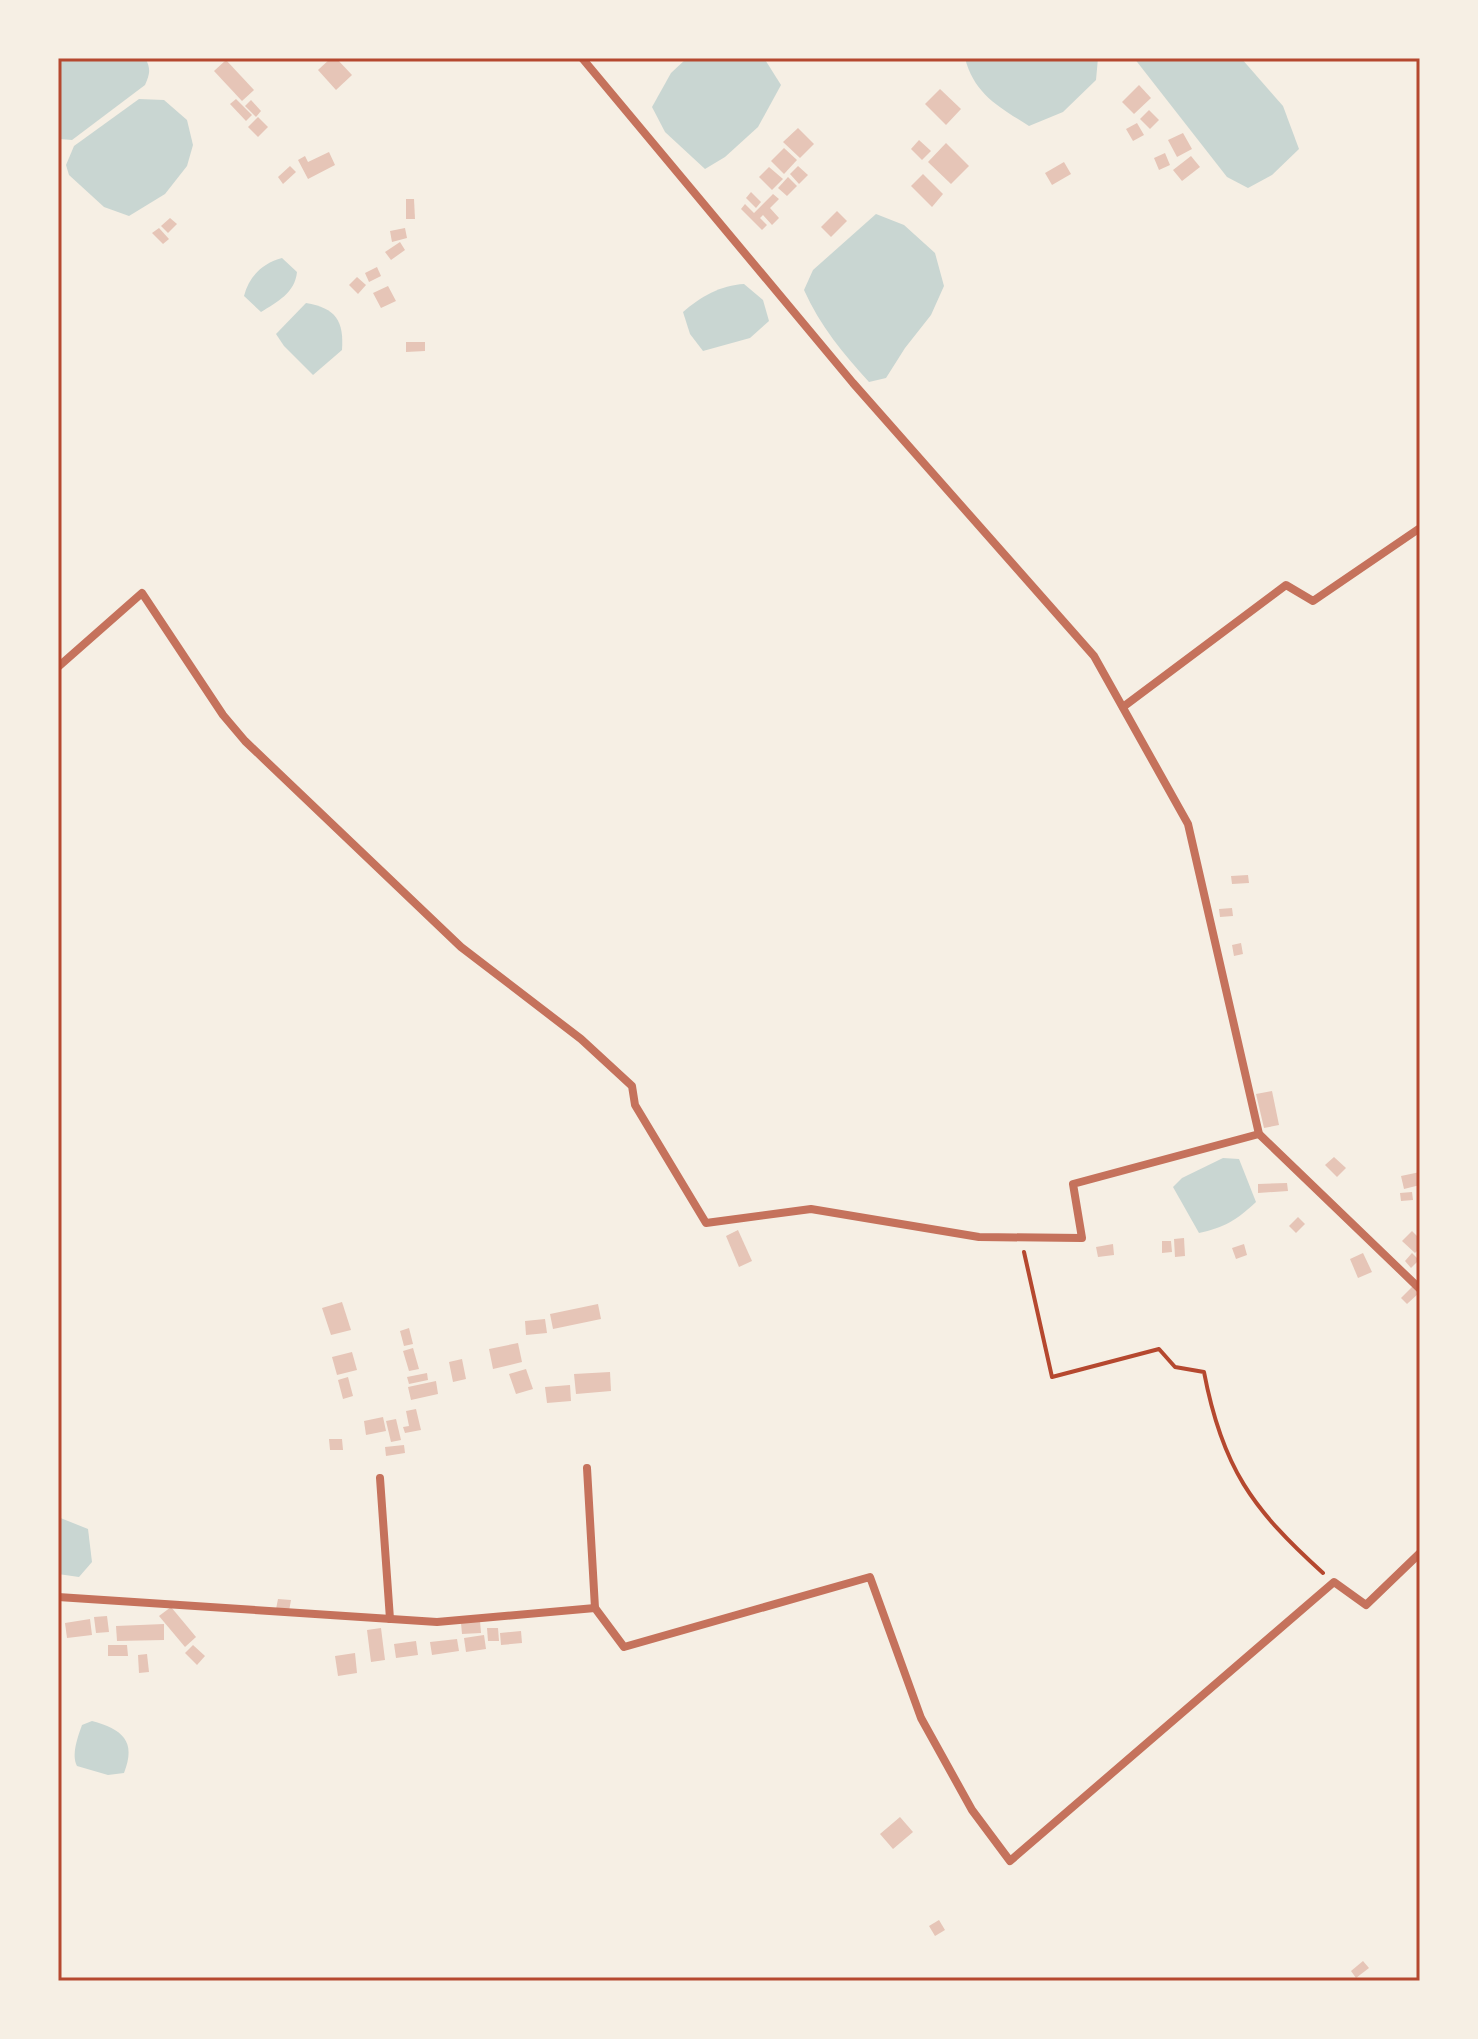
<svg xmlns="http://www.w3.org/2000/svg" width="1478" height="2039" font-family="Raleway,sans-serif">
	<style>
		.water { fill: #c9d6d2 }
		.building { fill: #e6c5b7 }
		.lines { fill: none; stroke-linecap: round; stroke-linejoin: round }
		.path { stroke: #b5482f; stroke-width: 4 }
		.minor { stroke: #c5725c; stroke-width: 8 }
		.neatline { fill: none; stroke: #b5482f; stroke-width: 3 }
	</style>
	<rect width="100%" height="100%" fill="#f6efe4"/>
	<g class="water">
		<path d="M58,58H145C151,68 150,74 145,85L72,140L60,139Z"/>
		<path d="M687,58H764L781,85L758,127L725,157L705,169L665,132L652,107L671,73Z"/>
		<path d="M965,58H1098L1096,80L1063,112L1029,126C999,107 974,94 965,58Z"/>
		<path d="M1134,58H1241L1283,106L1299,149L1272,175L1248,188L1227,177Z"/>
		<path d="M139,99L164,100L187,120L193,145L187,166L165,194L129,216L104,207L69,175L66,165L74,146Z"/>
		<path d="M876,214L904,225L935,253L944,286L931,315L905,348L886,378L869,382C843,353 820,326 804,290L813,270Z"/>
		<path d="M282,258L297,272C295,293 277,302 261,312L244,296C249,276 263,263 282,258Z"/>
		<path d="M744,284L763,300L769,321L750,338L703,351L690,334L683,312C700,297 721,285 744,284Z"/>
		<path d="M306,303C336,308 344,321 342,350L313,375L284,346L276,334Z"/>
		<path d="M1223,1158L1239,1159L1256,1202C1237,1220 1223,1228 1199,1233L1173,1187L1182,1178Z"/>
		<path d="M58,1517L88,1529L92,1562L79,1577L58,1574Z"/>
		<path d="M92,1721C122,1729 137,1741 124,1773L108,1775L77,1766C71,1755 78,1736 82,1725Z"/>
	</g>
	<g class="building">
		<path d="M331,58H336L352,75L336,90L318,70Z"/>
		<path d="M226,60L254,90L242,101L214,71Z"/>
		<path d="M1139,85L1151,98L1134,114L1122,102Z"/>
		<path d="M940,89L961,109L946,125L925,104Z"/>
		<path d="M236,99L252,115L246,121L230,104Z"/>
		<path d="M251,100L261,111L256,117L245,106Z"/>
		<path d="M1149,110L1159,120L1150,129L1140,119Z"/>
		<path d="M258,117L268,127L258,137L248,127Z"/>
		<path d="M1137,123L1144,135L1133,141L1126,129Z"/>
		<path d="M798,128L814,144L800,158L783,142Z"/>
		<path d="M1183,133L1192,149L1177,157L1168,140Z"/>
		<path d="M919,140L931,151L922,160L911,149Z"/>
		<path d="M946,143L969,166L951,184L928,162Z"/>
		<path d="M784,148L797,160L784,174L771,161Z"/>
		<path d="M329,152L335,165L308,179L298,160L305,156L308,162Z"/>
		<path d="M1165,153L1170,165L1159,170L1154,158Z"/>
		<path d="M1191,156L1200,167L1182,181L1173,170Z"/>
		<path d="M1064,162L1071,174L1052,185L1045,173Z"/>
		<path d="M290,166L296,172L283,184L278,177Z"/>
		<path d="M798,166L808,175L799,184L790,174Z"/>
		<path d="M769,167L783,179L772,190L759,177Z"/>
		<path d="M923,174L943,194L932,207L911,186Z"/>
		<path d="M788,177L797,186L787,196L778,188Z"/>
		<path d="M751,192L761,202L756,208L746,198Z"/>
		<path d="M773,194L779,199L770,208L779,218L772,225L763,215L760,218L767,225L762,230L741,209L745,204L754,213Z"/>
		<path d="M406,199H414L415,219H406Z"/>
		<path d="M837,211L847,221L831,237L821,227Z"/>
		<path d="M170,218L177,224L168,233L161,226Z"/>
		<path d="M159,228L169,239L163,244L152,233Z"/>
		<path d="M405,228L407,238L392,242L390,231Z"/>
		<path d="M400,242L405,250L391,260L385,252Z"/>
		<path d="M377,267L381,276L369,282L365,273Z"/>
		<path d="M357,277L366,285L358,294L349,285Z"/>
		<path d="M388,286L396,301L381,308L373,293Z"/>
		<path d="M406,342H425V351L406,352Z"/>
		<path d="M1248,875L1249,883L1232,884L1231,876Z"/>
		<path d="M1232,908L1233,916L1220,917L1219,909Z"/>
		<path d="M1241,943L1243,954L1234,956L1232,945Z"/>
		<path d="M1272,1091L1279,1125L1264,1128L1256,1094Z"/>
		<path d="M1334,1157L1346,1168L1337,1177L1325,1165Z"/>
		<path d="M1420,1172V1185L1404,1189L1401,1176Z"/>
		<path d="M1287,1183L1288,1191L1258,1193V1184Z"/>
		<path d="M1412,1192L1413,1200L1401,1201L1400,1193Z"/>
		<path d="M1298,1217L1305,1224L1296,1233L1289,1226Z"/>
		<path d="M738,1230L752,1261L739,1267L726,1236Z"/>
		<path d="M1412,1231L1420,1239V1248L1415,1253L1402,1241Z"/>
		<path d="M1184,1238L1185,1256L1175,1257L1174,1239Z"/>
		<path d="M1162,1241H1171L1172,1252L1162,1253Z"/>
		<path d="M1113,1244L1114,1255L1098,1257L1096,1247Z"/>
		<path d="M1244,1244L1247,1255L1236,1259L1232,1248Z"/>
		<path d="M1363,1253L1372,1272L1358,1278L1350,1259Z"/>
		<path d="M1412,1253L1419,1260L1411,1268L1405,1261Z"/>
		<path d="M1413,1286L1419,1293L1407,1304L1401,1298Z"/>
		<path d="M342,1302L351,1330L331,1335L322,1308Z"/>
		<path d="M598,1304L601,1319L553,1329L550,1314Z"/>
		<path d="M545,1319L547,1333L526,1335L525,1321Z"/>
		<path d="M409,1328L413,1344L404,1346L400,1331Z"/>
		<path d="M518,1343L522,1362L493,1369L489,1349Z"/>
		<path d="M413,1348L419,1369L409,1371L403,1351Z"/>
		<path d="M352,1352L357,1370L337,1375L332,1357Z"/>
		<path d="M462,1359L466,1379L453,1382L449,1362Z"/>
		<path d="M526,1369L533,1389L516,1394L509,1374Z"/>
		<path d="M610,1372L611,1391L576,1394L574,1374Z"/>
		<path d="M427,1373L428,1380L409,1384L407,1377Z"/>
		<path d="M348,1377L353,1396L343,1399L338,1380Z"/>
		<path d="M436,1381L438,1394L411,1400L408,1387Z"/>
		<path d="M570,1385L571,1401L547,1403L545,1387Z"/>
		<path d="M416,1409L421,1430L405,1433L403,1427L409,1426L406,1411Z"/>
		<path d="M383,1417L386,1431L366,1435L364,1421Z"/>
		<path d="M396,1419L401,1440L391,1442L386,1421Z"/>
		<path d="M329,1439H342L343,1450H330Z"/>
		<path d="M404,1445L405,1453L386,1456L385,1447Z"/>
		<path d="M278,1599L291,1600L289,1611L276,1609Z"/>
		<path d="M171,1607L196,1637L185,1647L159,1616Z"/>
		<path d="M107,1616L109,1632L96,1633L94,1617Z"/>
		<path d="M90,1619L92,1635L67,1638L65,1623Z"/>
		<path d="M480,1621L481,1633L462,1634L461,1623Z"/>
		<path d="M164,1624V1640L117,1641L116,1626Z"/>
		<path d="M381,1628L385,1660L371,1662L367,1630Z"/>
		<path d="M487,1628H498L499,1641H488Z"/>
		<path d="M521,1631L522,1643L501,1645L500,1633Z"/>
		<path d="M484,1635L486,1649L466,1652L464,1638Z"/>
		<path d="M457,1639L459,1651L432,1655L430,1642Z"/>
		<path d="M416,1641L418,1655L396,1658L394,1644Z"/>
		<path d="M108,1645H127L128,1656H108Z"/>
		<path d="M193,1645L205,1656L197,1665L185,1653Z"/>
		<path d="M355,1653L357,1673L338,1676L335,1656Z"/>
		<path d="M147,1654L149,1672L139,1673L138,1655Z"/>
		<path d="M900,1817L913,1832L893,1849L880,1834Z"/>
		<path d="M939,1920L945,1930L935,1936L929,1926Z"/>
		<path d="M1363,1961L1369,1968L1356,1978L1351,1971Z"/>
	</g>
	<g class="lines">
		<path class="path" d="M1024,1252L1052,1377L1159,1349L1175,1367L1204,1372C1222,1467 1252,1509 1323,1573"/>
		<g class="minor">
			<path d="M582,58L853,383L1094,656L1188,824L1259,1134L1420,1289"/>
			<path d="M58,667L142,593L223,715L245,741L461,947L581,1039L632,1086L635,1105L706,1223L811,1209L979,1237L1082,1238L1073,1184L1259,1134"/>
			<path d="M1123,707L1286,585L1313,601L1420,528"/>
			<path d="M587,1468L595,1608"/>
			<path d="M380,1478L390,1619"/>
			<path d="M58,1597L437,1622L595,1608L624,1647L870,1577L921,1718L972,1810L1010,1861L1334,1582L1366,1605L1420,1553"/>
		</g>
	</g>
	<rect width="1478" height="2039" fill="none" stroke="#f6efe4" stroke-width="120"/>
	<rect x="60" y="60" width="1358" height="1919" class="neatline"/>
</svg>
